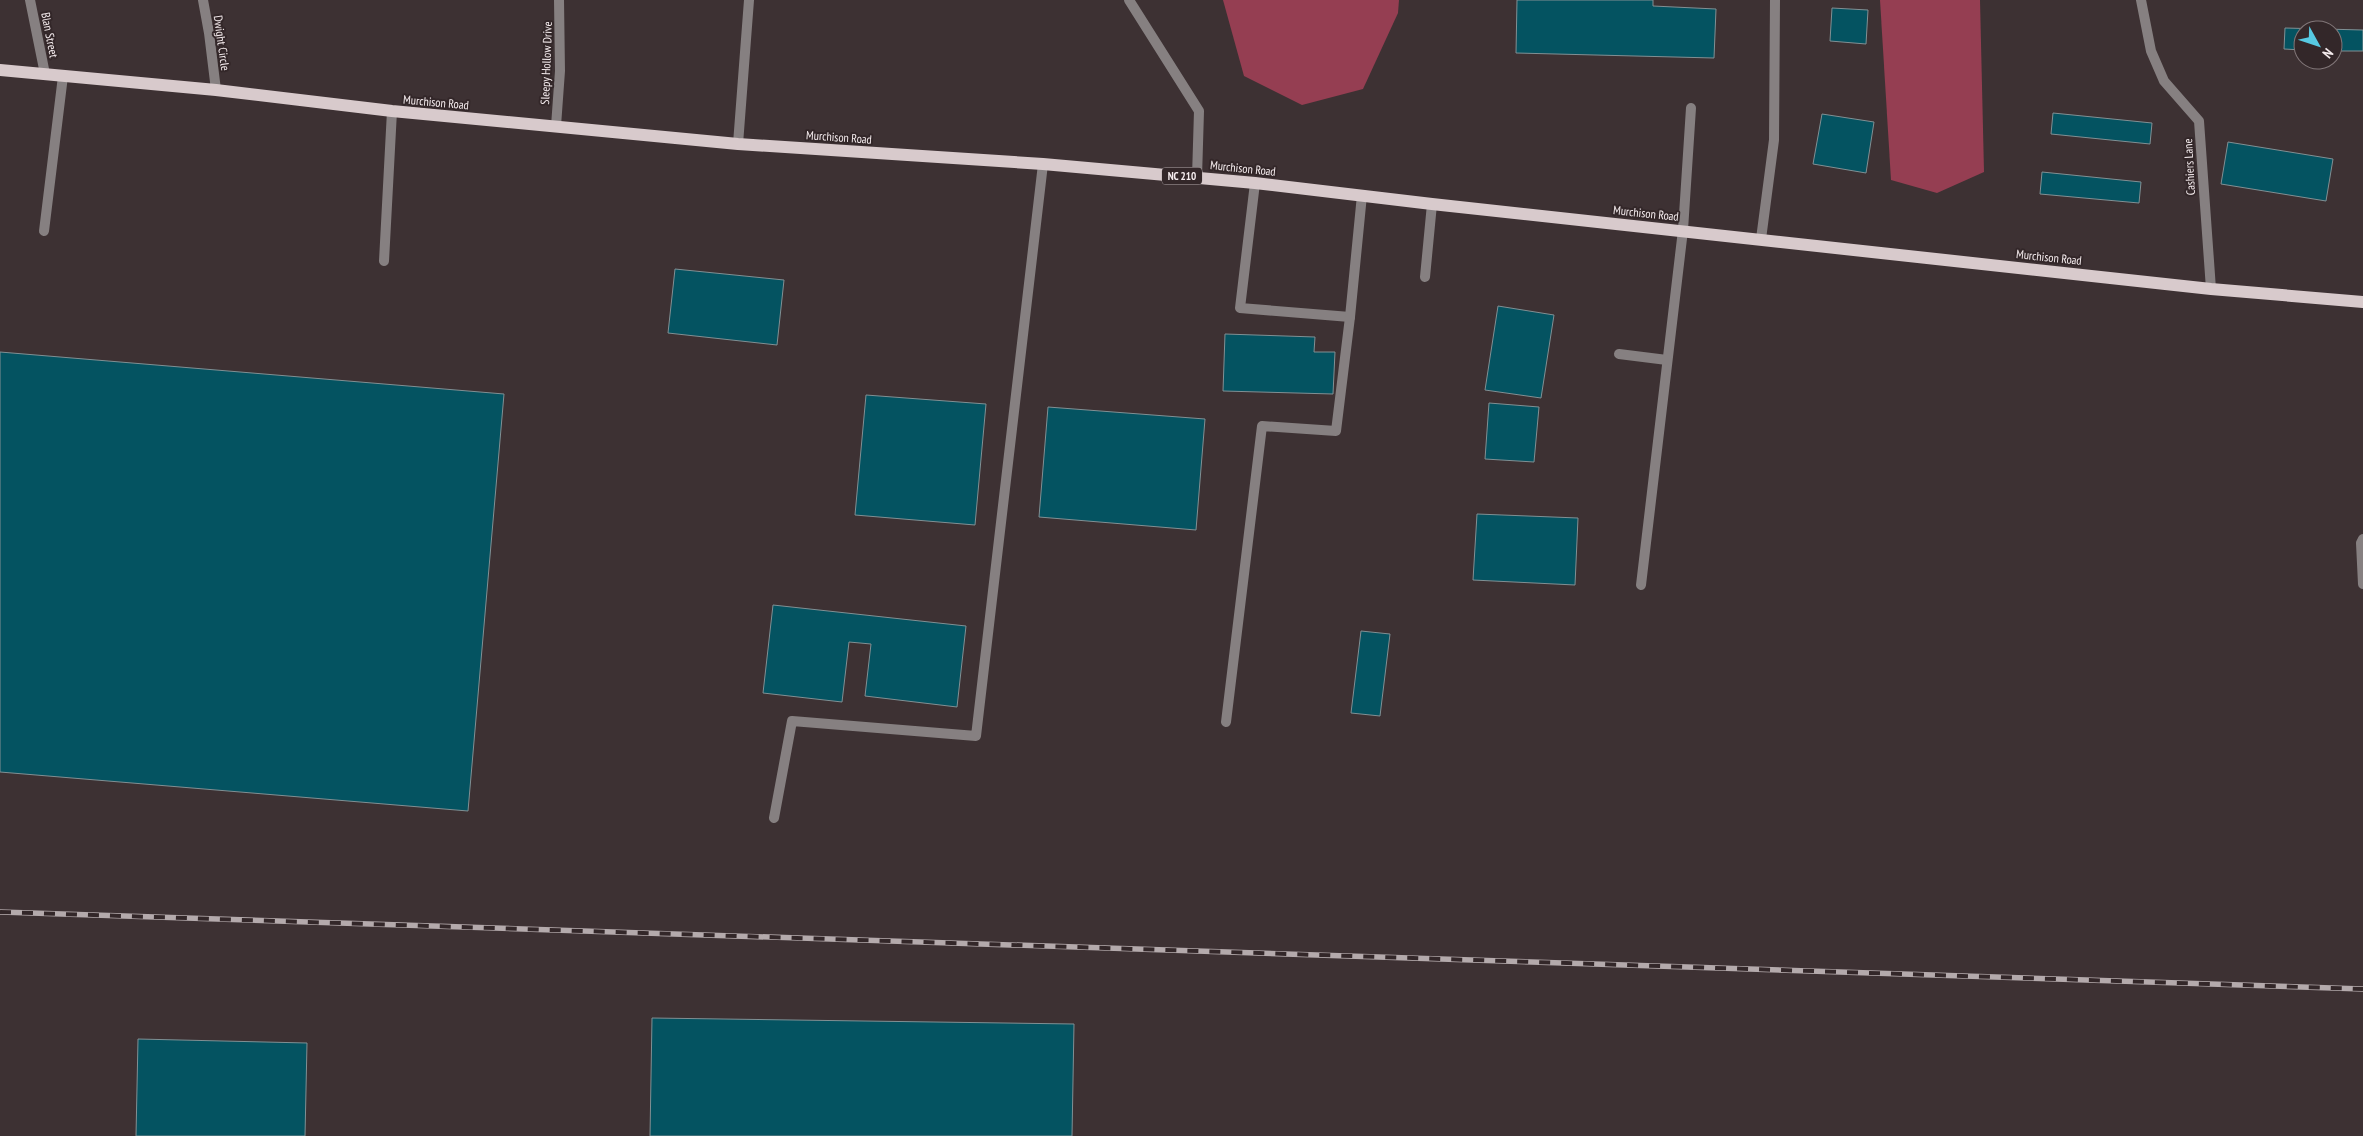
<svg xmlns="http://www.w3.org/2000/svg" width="2363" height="1136" font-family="'PT Sans Narrow',sans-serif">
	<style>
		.forest { fill: #953e52 }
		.building { fill: #045361; stroke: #819094 }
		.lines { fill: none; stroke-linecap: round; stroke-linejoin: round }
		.service { stroke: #868081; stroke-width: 10 }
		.minor { stroke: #868081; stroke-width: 10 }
		.primary { stroke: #d8cacc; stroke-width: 12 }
		.rail-casing { stroke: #b4aaac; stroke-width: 5.5 }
		.rail { stroke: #332729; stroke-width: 4; stroke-dasharray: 11; stroke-linecap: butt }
		.labels { text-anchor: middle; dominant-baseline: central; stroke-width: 4; stroke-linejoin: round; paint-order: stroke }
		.shield { fill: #332729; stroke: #bbb1b3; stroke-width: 1 }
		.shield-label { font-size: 11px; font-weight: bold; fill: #f5ecee }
		.street-label { font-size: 12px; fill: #f5ecee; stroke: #332729 }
	</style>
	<rect width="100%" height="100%" fill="#3d3133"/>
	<g class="forest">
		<path d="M1223,0H1399L1398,13L1363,89L1302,105L1244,76Z"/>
		<path d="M1880,0H1980L1984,172L1937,193L1891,180Z"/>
	</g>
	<g class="building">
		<path d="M1517,0H1653V6L1716,9L1714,58L1516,53Z"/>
		<path d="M1832,8L1868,10L1866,44L1830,41Z"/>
		<path d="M2285,28L2363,30V51H2333V30H2303V50L2284,49Z"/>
		<path d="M2053,113L2152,123L2150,144L2051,134Z"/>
		<path d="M1822,114L1874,122L1866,173L1813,164Z"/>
		<path d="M2228,142L2333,159L2326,201L2221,184Z"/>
		<path d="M2042,172L2141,182L2139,203L2040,194Z"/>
		<path d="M675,269L784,280L777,345L668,333Z"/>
		<path d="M1498,306L1554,315L1541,398L1485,390Z"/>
		<path d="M1225,334L1315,337L1314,352H1335L1333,394L1223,391Z"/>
		<path d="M0,352L504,394L468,811L0,772Z"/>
		<path d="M866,395L986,404L975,525L855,515Z"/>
		<path d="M1489,403L1539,407L1534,462L1485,459Z"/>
		<path d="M1048,407L1205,419L1196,530L1039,517Z"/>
		<path d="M1477,514L1578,518L1575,585L1473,580Z"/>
		<path d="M773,605L966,626L957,707L865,696L871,644L849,642L842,702L763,693Z"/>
		<path d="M1361,631L1390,634L1380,716L1351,713Z"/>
		<path d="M652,1018L1074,1024L1072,1136H650Z"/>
		<path d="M138,1039L307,1043L305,1136H136Z"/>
	</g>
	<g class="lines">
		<g class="service">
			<path d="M1129,0L1199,111L1197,177"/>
			<path d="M738,144L749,0"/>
			<path d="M1255,183L1240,308L1350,317"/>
			<path d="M44,231L63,76"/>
			<path d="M1761,239L1774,140L1775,0"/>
			<path d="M384,261L392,111"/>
			<path d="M1425,277L1432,204"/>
			<path d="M1619,354L1667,360"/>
			<path d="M2363,539L2361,543L2363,584"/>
			<path d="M1641,585L1683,230L1691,108"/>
			<path d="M1226,722L1262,426L1336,431L1350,317L1362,195"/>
			<path d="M774,818L792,721L976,736L1043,164"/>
		</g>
		<g class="minor">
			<path d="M30,0L45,74"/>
			<path d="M203,0L209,33L216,90"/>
			<path d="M2141,0L2151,51L2164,81L2199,121L2211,289"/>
			<path d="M556,126L560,71L559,0"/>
		</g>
		<path class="primary" d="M0,70L216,90L392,111L738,144L1043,164L1255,183L1432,204L2211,289L2363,302"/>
		<g class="rail-casing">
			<path id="rail" d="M0,912L2363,989"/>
		</g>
		<use href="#rail" class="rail"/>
	</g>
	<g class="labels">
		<rect class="shield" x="1162" y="167.5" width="40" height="17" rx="4"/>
		<g class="shield-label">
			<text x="1182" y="176">NC 210</text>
		</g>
		<g class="street-label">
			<text transform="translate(50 35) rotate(79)">Blan Street</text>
			<text transform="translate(222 43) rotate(82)">Dwight Circle</text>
			<text transform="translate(546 63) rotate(-88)">Sleepy Hollow Drive</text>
			<text transform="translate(436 102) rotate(5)">Murchison Road</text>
			<text transform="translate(839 137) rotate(4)">Murchison Road</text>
			<text transform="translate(2189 167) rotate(-93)">Cashiers Lane</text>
			<text transform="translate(1243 168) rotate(6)">Murchison Road</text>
			<text transform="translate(1646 213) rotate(6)">Murchison Road</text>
			<text transform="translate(2049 257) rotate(6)">Murchison Road</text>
		</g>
	</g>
	<g transform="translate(2318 45) rotate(130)"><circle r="24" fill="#332729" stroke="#817678"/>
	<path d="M0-4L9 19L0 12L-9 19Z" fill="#57c9e2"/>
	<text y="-8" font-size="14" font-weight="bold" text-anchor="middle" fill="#f5ecee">N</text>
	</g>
</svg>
